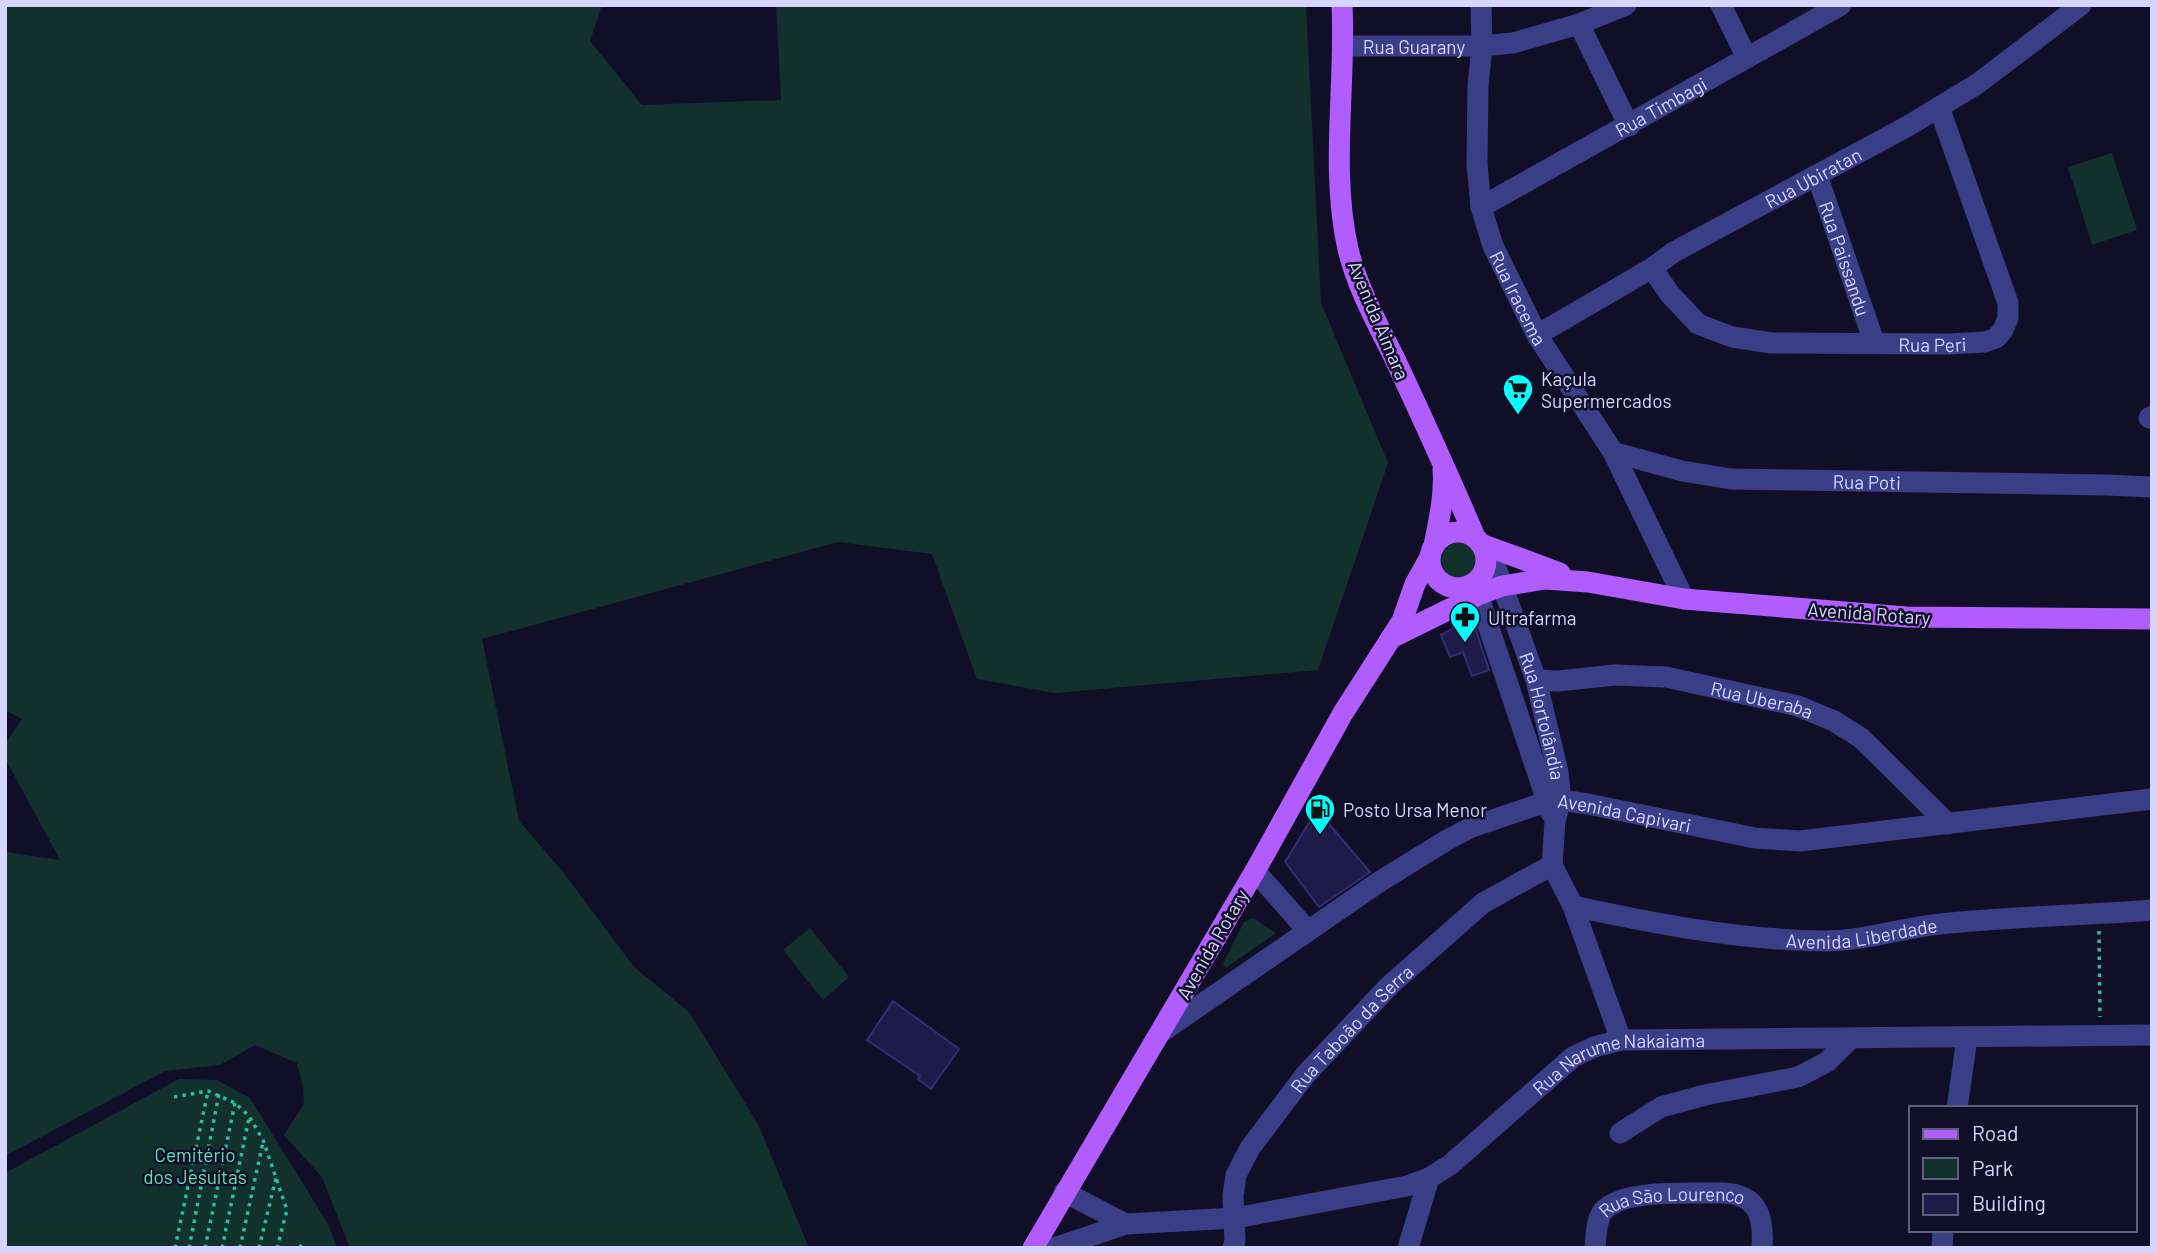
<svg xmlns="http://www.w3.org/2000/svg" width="2157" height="1253" font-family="Barlow,sans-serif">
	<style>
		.green { fill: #12312d }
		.building { fill: #1f1b49; stroke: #332c75; stroke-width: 2 }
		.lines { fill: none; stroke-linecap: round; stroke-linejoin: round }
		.path { stroke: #2dbba4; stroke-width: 3.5; stroke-dasharray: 3.5 5; stroke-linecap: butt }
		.minor { stroke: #393e87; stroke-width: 21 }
		.major { stroke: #b15cff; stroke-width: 21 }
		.labels { text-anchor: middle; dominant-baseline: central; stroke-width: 5; stroke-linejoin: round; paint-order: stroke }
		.street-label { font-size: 19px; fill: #d6d5ff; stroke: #110f27 }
		.poi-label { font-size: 19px; fill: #d6d5ff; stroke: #110f27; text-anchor: start }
		.park-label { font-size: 19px; fill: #5ee2b3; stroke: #110f27 }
	</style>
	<rect width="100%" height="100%" fill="#110f27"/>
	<g class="green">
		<path d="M5,5H602L590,41L642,105L781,100L776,5H1306L1321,303L1388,463L1318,670L1055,693L977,679L932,554L838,542L482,639L519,821L563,872L634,967L689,1012L758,1124L809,1248H350L322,1177L284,1135L304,1104L303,1086L297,1063L255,1045L220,1065L165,1071L5,1156V852L60,860L5,758V744L22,719L5,710Z"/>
		<path d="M2112,153L2137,230L2092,245L2068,167Z"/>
		<circle cx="1460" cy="561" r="19"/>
		<path d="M1253,918L1276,933L1226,968L1223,964L1244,922Z"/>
		<path d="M810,928L849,977L823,1000L783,950Z"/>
		<path d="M179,1079L217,1080L250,1098L328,1224L337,1248H5V1173Z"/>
	</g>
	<g class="building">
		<path d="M1472,618L1489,670L1472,676L1463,652L1450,657L1441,635Z"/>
		<path d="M1317,810L1370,872L1319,907L1285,862Z"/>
		<path d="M893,1001L959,1049L931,1089L918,1079L920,1076L867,1040Z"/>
	</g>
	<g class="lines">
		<g class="path">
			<path d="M2099,931L2100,1017"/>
			<path d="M174,1097L208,1091L235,1103L249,1116L263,1140L287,1210L277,1248"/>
			<path d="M175,1248L208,1091"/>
			<path d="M189,1248L219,1094"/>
			<path d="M205,1248L235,1103"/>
			<path d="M222,1248L249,1118"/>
			<path d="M240,1248L263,1142"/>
			<path d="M259,1248L276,1178"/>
			<path d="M300,1248L301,1244"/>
		</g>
		<g class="minor">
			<path id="s1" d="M1481,5L1482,46L1478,86L1477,164L1481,207L1493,246L1537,335L1613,452L1684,599"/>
			<path d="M1721,5L1747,58"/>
			<path d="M1579,24L1629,126"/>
			<path id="s2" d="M1344,46H1482L1513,43L1579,24L1626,5"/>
			<path id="s3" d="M1817,175L1874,342"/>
			<path id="s4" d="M1481,207L1841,5"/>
			<path id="s5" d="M1652,268L1669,293L1698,324L1732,337L1772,343L1949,344L1985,342L1996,338L2003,330L2008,318V303L1939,107"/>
			<path id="s6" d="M1537,335L1652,268L1674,252L1908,126L1977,84L2081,5"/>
			<path d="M2149,418L2152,416"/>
			<path id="s7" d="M1613,452L1682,471L1731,479L2106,485L2152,487"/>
			<path id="s8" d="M1486,555L1496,568L1536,680L1558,772L1561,800L1555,821L1552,865L1573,906L1621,1040"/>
			<path d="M1478,595L1551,813"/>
			<path id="s9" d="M1536,680L1558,681L1615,675L1666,677L1798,706L1834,721L1861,738L1948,824"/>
			<path d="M1255,871L1308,931"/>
			<path id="s10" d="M1573,906C1656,924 1739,940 1825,941C1863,941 1902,928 1940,924C2011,916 2081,916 2152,910"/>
			<path id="s11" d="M1160,1033L1379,882L1447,840L1472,827L1546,802L1561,800L1588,804L1755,838L1800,841L2152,799"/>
			<path d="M1957,1108L1967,1038"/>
			<path d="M1620,1133L1661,1107L1705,1095L1798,1077L1827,1062L1850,1039"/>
			<path d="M1064,1192L1126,1224"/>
			<path id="s12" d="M1054,1248L1126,1224L1235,1218L1407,1186L1429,1178L1450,1165L1573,1057L1594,1047L1621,1040L2152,1035"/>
			<path id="s13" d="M1233,1248L1235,1241L1233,1196L1236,1175L1250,1148L1306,1074L1389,986L1483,903L1552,865"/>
			<path d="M1408,1248L1429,1178"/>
			<path id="s14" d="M1595,1248C1596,1237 1596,1220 1603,1211C1624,1188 1694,1194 1724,1193C1759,1195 1764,1218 1762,1248"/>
			<path d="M1942,1248L1943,1230"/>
		</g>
		<g class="major">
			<path d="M1342,5C1346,87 1330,169 1348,249C1357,287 1377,323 1394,357C1422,417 1449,476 1475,537"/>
			<circle cx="1458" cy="560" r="28"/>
			<path d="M1481,544L1560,573"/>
			<path d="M1434,546C1439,520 1445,495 1443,469"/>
			<path d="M1391,638L1478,595L1502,586L1545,579L1588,582L1684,599L1906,617L2152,619"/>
			<path d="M1033,1248L1255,871L1343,713L1402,621L1415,584L1430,557"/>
		</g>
	</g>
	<defs>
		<g id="supermarket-pin" transform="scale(1.575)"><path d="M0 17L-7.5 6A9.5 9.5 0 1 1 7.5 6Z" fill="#01fffe" stroke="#110f27"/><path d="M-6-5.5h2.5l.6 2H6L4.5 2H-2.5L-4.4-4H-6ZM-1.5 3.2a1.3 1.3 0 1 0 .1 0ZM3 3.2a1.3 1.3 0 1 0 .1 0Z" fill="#111"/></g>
		<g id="pharmacy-pin" transform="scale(1.575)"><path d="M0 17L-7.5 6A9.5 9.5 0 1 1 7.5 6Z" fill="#01fffe" stroke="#110f27"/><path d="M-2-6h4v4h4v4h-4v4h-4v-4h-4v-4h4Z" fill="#111"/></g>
		<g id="fuel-pin" transform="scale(1.575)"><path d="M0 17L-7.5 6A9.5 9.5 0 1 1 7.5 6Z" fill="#01fffe" stroke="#110f27"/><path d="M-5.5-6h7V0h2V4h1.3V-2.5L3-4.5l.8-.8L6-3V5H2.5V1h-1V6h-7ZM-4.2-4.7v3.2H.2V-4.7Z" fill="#111"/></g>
	</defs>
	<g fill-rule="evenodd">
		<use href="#supermarket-pin" x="1518" y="389"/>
		<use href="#pharmacy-pin" x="1465" y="617"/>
		<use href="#fuel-pin" x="1320" y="809"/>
	</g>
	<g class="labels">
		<g class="street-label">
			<text stroke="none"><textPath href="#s2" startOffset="70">Rua Guarany</textPath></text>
			<text stroke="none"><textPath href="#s4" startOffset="206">Rua Timbagi</textPath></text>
			<text stroke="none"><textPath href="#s6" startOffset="318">Rua Ubiratan</textPath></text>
			<text stroke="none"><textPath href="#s3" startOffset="88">Rua Paissandu</textPath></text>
			<text stroke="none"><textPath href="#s1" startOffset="301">Rua Iracema</textPath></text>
			<text transform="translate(1379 320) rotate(67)">Avenida Aimara</text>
			<text stroke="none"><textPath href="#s5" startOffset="310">Rua Peri</textPath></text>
			<text stroke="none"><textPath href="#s7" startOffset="257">Rua Poti</textPath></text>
			<text transform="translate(1869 613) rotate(4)">Avenida Rotary</text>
			<text stroke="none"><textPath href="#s9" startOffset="229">Rua Uberaba</textPath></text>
			<text stroke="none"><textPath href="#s8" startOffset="172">Rua Hortolândia</textPath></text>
			<text stroke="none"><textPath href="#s11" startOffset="532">Avenida Capivari</textPath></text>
			<text stroke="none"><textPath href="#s10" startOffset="292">Avenida Liberdade</textPath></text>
			<text transform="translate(1212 944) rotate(-60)">Avenida Rotary</text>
			<text stroke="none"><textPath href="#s13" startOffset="261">Rua Taboão da Serra</textPath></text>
			<text stroke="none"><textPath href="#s12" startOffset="614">Rua Narume Nakaiama</textPath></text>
			<text stroke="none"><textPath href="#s14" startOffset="110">Rua São Lourenco</textPath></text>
		</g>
		<g class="poi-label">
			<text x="1541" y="378">Kaçula<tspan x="1541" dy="22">Supermercados</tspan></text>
			<text x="1488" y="617">Ultrafarma</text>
			<text x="1343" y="809">Posto Ursa Menor</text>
		</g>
		<g class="park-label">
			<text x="195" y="1154">Cemitério<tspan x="195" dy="22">dos Jesuítas</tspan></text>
		</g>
	</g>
	<rect width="2157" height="1253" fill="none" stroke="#d6d5ff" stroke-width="14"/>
	<rect x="1909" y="1106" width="228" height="126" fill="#110f27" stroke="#605e7d" stroke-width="2"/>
	<rect x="1923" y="1129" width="35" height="10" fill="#b15cff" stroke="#605e7d" stroke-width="2"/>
	<text x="1972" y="1141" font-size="21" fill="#d6d5ff">Road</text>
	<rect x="1923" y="1158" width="35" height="21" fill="#12312d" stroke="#605e7d" stroke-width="2"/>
	<text x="1972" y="1176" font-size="21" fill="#d6d5ff">Park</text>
	<rect x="1923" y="1194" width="35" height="21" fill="#1f1b49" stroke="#605e7d" stroke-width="2"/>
	<text x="1972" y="1211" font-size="21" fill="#d6d5ff">Building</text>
</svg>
